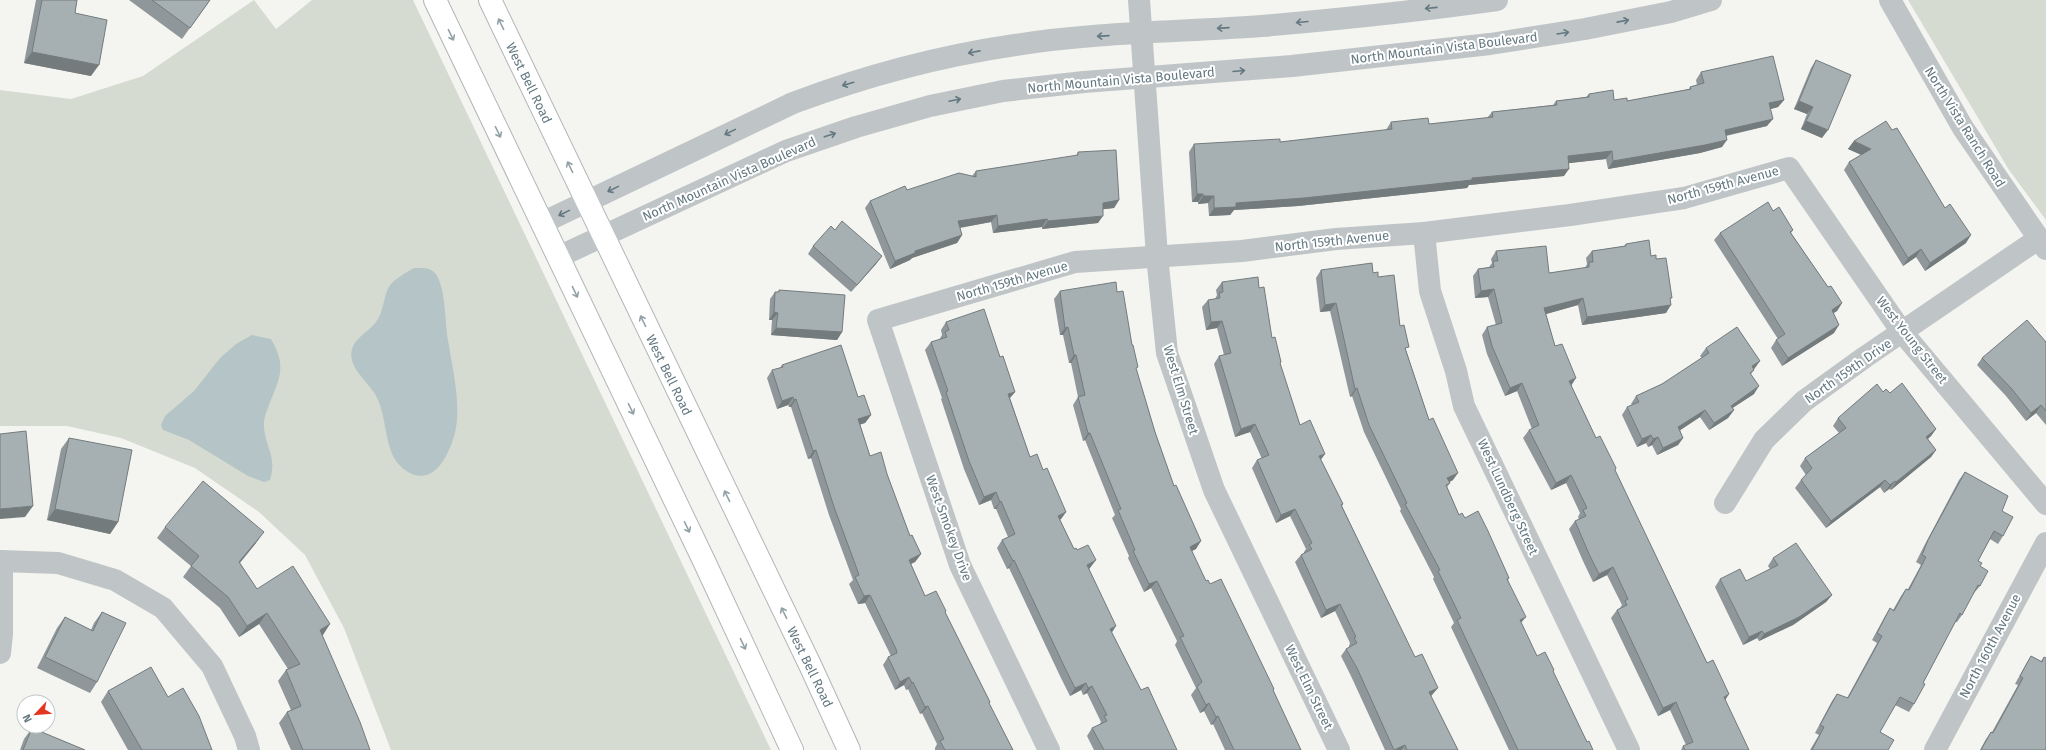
<svg xmlns="http://www.w3.org/2000/svg" width="2046" height="750" font-family="'Fira Sans',sans-serif">
	<style>
		.green { fill: #d6dbd1 }
		.water { fill: #b5c4c6 }
		.lines { fill: none; stroke-linecap: round; stroke-linejoin: round }
		.major-casing { stroke: #b0b6b8; stroke-width: 24 }
		.minor { stroke: #bfc4c6; stroke-width: 22 }
		.major { stroke: #fff; stroke-width: 22 }
		.wall { fill: #8f979a }
		.shaded-wall { fill: #747b7d }
		.building { fill: #a6b0b3; stroke: #747b7d }
		.oneway { stroke: #637881 }
		.oneway2 { stroke: #92a0a7 }
		.labels { text-anchor: middle; dominant-baseline: central; stroke-width: 4; stroke-linejoin: round; paint-order: stroke }
		.street-label { font-size: 13px; fill: #637881; stroke: #fff }
	</style>
	<rect width="100%" height="100%" fill="#f4f4f0"/>
	<g class="green">
		<path d="M254,0L276,29L312,0H413L771,750H391L344,628L305,555L259,512L195,468L121,438L67,426H0V90L71,99L143,76Z"/>
		<path d="M1908,0H2046V220L2009,170Z"/>
	</g>
	<g class="water">
		<path d="M414,268C421,268 429,267 434,272C446,284 445,324 448,340C452,366 462,406 455,433C449,454 435,487 408,472C400,467 394,460 391,451C384,432 385,411 375,394C367,381 347,366 352,349C356,336 373,330 379,317C383,309 384,299 387,291C391,280 404,274 414,268Z"/>
		<path d="M252,335L271,339C286,365 281,376 270,402C268,409 264,416 264,423C263,445 278,455 270,480L264,482L248,476L189,440L163,430L161,425L165,416L194,391L220,358L236,344Z"/>
	</g>
	<g class="lines">
		<g class="major-casing">
			<g id="major">
				<path d="M435,0L704,561L792,750"/>
				<path d="M490,0L811,667L849,750"/>
			</g>
		</g>
		<g class="minor">
			<path d="M1139,0L1157,256L1167,353L1214,490L1339,750"/>
			<path d="M1890,0L1963,128L2046,249"/>
			<path d="M542,223L793,103C865,76 940,56 1015,45C1096,32 1180,32 1262,26C1341,19 1419,11 1497,0"/>
			<path d="M1424,233L1430,291L1456,371L1464,406L1629,750"/>
			<path d="M558,257L786,151L856,127L930,106L1003,91L1084,82L1292,66L1490,44L1585,29L1671,12L1711,0"/>
			<path d="M1725,503L1764,440L1804,401L1865,357L2038,239"/>
			<path d="M0,561L58,563L115,580L163,608L212,666L245,736L249,750"/>
			<path d="M0,653L2,634V561"/>
			<path d="M1049,750L960,565L878,320L1075,262L1242,251L1336,239L1424,233L1570,215L1684,198L1789,168L1902,332L2046,504"/>
			<path d="M1935,750L2046,543"/>
		</g>
		<use href="#major" class="major"/>
	</g>
	<g class="wall">
		<path d="M36,0H77L75,13L91,76L24,63Z"/>
		<path d="M129,0H210L182,39Z"/>
		<path d="M1816,60L1822,138L1801,129L1807,114L1794,109L1811,68Z"/>
		<path d="M1701,72L1784,100L1778,107L1770,109L1767,126L1726,136L1722,147L1700,153L1608,169L1606,159L1568,163L1564,176L1469,185L1467,188L1298,206L1234,210L1230,215L1209,216L1208,203L1198,204V202H1192L1189,152L1194,144L1280,142L1386,130L1391,122L1429,124L1487,118L1492,112L1553,105L1556,101L1586,97L1589,94L1614,100L1627,101L1689,89L1690,87L1697,85L1696,80Z"/>
		<path d="M1854,141L1966,243L1925,271L1916,257L1903,266L1844,170L1849,162L1861,155L1848,149Z"/>
		<path d="M1078,152L1119,200L1114,208L1103,209L1098,223L1042,229V227L993,233L991,222L960,228L962,235L957,243L912,258L910,260L890,269L865,208L870,201L907,190L972,176L976,171L1076,156Z"/>
		<path d="M1773,211L1793,230L1791,233L1828,287L1842,303L1837,311L1833,313L1834,333L1782,366L1771,348L1776,340L1778,339L1714,240L1720,233Z"/>
		<path d="M1626,244L1651,256L1656,259L1670,300L1666,313L1582,325L1578,305L1546,314L1555,346L1571,385L1596,438L1615,471L1749,750H1681L1683,746L1686,745L1670,710L1658,716L1611,618L1617,610L1620,608L1622,605L1607,575L1593,582L1583,561L1569,529L1575,521L1579,519L1578,517L1580,513L1566,483L1551,490L1523,438L1529,430L1532,429L1517,391L1505,396L1487,354L1482,335L1487,327L1496,325L1488,297L1475,298L1473,276L1478,269L1489,267L1492,263L1491,259L1496,251L1549,273L1585,268L1587,264L1586,258L1592,251L1624,246Z"/>
		<path d="M813,246L882,256L876,264L851,292L808,254Z"/>
		<path d="M1321,270L1373,273L1378,277L1400,326L1406,350L1429,420L1453,480L1449,482L1450,483L1447,487L1459,515L1465,518L1509,578L1508,580L1521,623L1537,656L1554,670L1553,672L1587,742L1593,750H1509L1451,627L1454,623L1433,579L1434,577L1400,511L1401,509L1364,432L1352,396L1350,397L1330,311L1320,312L1316,278Z"/>
		<path d="M1222,282L1259,288L1272,338L1281,362L1280,364L1300,425L1321,460L1343,504L1342,506L1432,695L1431,696L1458,750H1385L1351,676L1341,656L1346,649L1349,647V646L1350,643L1335,611L1321,618L1295,562L1301,555L1304,553V552L1306,549L1290,516L1276,523L1252,468L1257,460L1262,459L1250,432L1235,437L1214,364L1219,356L1224,355L1217,328L1206,330L1202,307L1208,300L1215,299L1217,295L1216,290Z"/>
		<path d="M779,290L842,332L837,340L771,335L772,320H769L770,299L775,292H778Z"/>
		<path d="M1060,291L1117,292L1132,345L1136,369L1155,432L1196,549L1191,551L1206,581L1210,584L1274,689L1273,691L1294,735L1301,750H1225L1213,724L1211,725L1204,711L1200,713L1191,695L1196,688L1175,645L1177,641L1151,588L1144,592L1128,558L1129,556L1112,518L1115,515L1085,440L1083,441L1073,405L1078,397L1071,363H1069L1063,335H1060L1054,299Z"/>
		<path d="M946,322L1000,357L1015,392L1010,398L1030,457L1043,470L1066,512L1061,519L1060,520L1074,549L1077,550L1090,568L1089,569L1112,633L1141,690L1177,750H1094L1087,736L1092,728L1099,725L1101,722L1087,693L1083,695L1081,690L1070,696L1060,676L1009,568L1007,569L997,548L1002,540L1008,537L996,509H994L991,500L979,505L964,469L941,399L942,398L925,350L931,342L939,340L942,335L941,330Z"/>
		<path d="M2046,342V425L2036,413L2026,421L2006,396L1977,365L1982,358Z"/>
		<path d="M1706,348L1755,368L1754,369V370L1751,374L1754,394L1732,408L1734,410L1728,418L1709,430L1700,417L1680,430L1683,438L1678,445L1657,455L1652,445L1648,447L1646,443L1637,447L1622,415L1627,407L1632,405L1631,404L1636,396L1662,384L1702,358L1700,356Z"/>
		<path d="M782,365L858,397L871,415L865,423L860,424L870,456L887,474L910,536L921,554L915,562L911,564L925,596L946,611L945,613L990,702L989,704L1013,750H935V748L937,744L922,713L920,714L908,689L906,690L904,685L895,690L883,665L888,657L891,656L865,603L858,604L849,584L853,580L849,569L829,515L811,458L808,459L791,407H789L788,405L777,409L767,378L772,370L780,368Z"/>
		<path d="M1883,392L1890,393L1936,429L1931,436L1928,439L1936,450L1931,457L1891,490L1889,489L1884,493L1880,487L1826,528L1795,488L1801,480L1806,475L1800,466L1805,458L1839,433L1833,426L1838,418Z"/>
		<path d="M69,438L118,522L110,534L47,520L61,449Z"/>
		<path d="M1965,472L2002,511L2003,536L1998,544L1990,539L1978,561L1980,566V586L1974,593H1973L1962,615L1957,622H1955L1923,683L1914,704L1909,712L1895,705L1880,732L1888,750H1810L1819,735L1815,733L1832,701L1837,694L1847,698L1877,643L1872,640L1885,616L1890,608L1893,610L1901,596L1906,589H1908L1921,565L1916,562L1923,548L1959,480Z"/>
		<path d="M165,527L256,543L240,563L257,589L322,635L370,750H291L279,723L287,712L291,710L278,681L286,670L288,669L259,624L239,637L220,608L183,577L191,566L157,538Z"/>
		<path d="M1773,558L1832,595L1826,602L1793,625L1759,641L1757,638L1743,645L1715,587L1720,579L1746,581L1770,569L1768,566Z"/>
		<path d="M102,612L97,682L90,693L37,668L57,628L65,617L91,630L94,623Z"/>
		<path d="M2031,656L2041,661L2044,657L2046,750H1980L1986,739L1991,732H1992L2018,685L2015,684L2026,664Z"/>
		<path d="M108,691L168,697L212,750H128L101,702Z"/>
		<path d="M32,728L85,750H20L24,739Z"/>
	</g>
	<g class="shaded-wall">
		<path d="M32,52L99,65L91,76L24,63Z"/>
		<path d="M1784,100L1778,107L1764,111L1769,103Z"/>
		<path d="M1799,101L1813,107L1807,114L1794,109Z"/>
		<path d="M1773,119L1767,126L1719,137L1725,130Z"/>
		<path d="M1806,121L1828,130L1822,138L1801,129Z"/>
		<path d="M1727,140L1722,147L1700,153L1608,169L1613,161Z"/>
		<path d="M1854,141L1871,149L1865,156L1848,149Z"/>
		<path d="M1612,151L1606,159L1562,164L1568,156Z"/>
		<path d="M1569,169L1564,176L1469,185L1467,188L1298,206L1234,210L1230,215L1209,216L1214,208L1236,203L1472,178Z"/>
		<path d="M1197,194H1203L1198,202H1192Z"/>
		<path d="M1203,196H1214L1208,203L1198,204Z"/>
		<path d="M1119,200L1114,208L1097,210L1103,203Z"/>
		<path d="M997,215L991,222L952,229L958,221Z"/>
		<path d="M1103,216L1098,223L1042,229L1048,221Z"/>
		<path d="M1047,219L1042,227L993,233L998,226Z"/>
		<path d="M962,235L957,243L912,258L910,260L890,269L895,261L915,251Z"/>
		<path d="M1971,235L1966,243L1925,271L1930,263Z"/>
		<path d="M1921,249L1916,257L1903,266L1908,258Z"/>
		<path d="M882,256L876,264L851,292L857,285Z"/>
		<path d="M1494,289L1488,297L1475,298L1481,291Z"/>
		<path d="M1583,298L1578,305L1539,316L1544,308Z"/>
		<path d="M1336,303L1330,311L1320,312L1325,305Z"/>
		<path d="M1842,303L1837,311L1826,318L1832,310Z"/>
		<path d="M1671,305L1666,313L1582,325L1587,317Z"/>
		<path d="M774,312L778,313L772,320H769Z"/>
		<path d="M1222,321L1217,328L1206,330L1211,322Z"/>
		<path d="M1839,325L1834,333L1782,366L1788,358Z"/>
		<path d="M1068,327L1063,335H1060L1065,328Z"/>
		<path d="M776,328L842,332L837,340L771,335Z"/>
		<path d="M1074,355H1076L1071,363H1069Z"/>
		<path d="M1760,361L1755,368L1747,374L1752,366Z"/>
		<path d="M1576,378L1571,386L1569,381Z"/>
		<path d="M1522,383L1517,391L1505,396L1510,388Z"/>
		<path d="M1759,386L1754,394L1725,413L1731,406Z"/>
		<path d="M1357,388L1352,396L1350,397L1355,389Z"/>
		<path d="M1015,392L1009,399L1008,394Z"/>
		<path d="M793,397L788,405L777,409L782,401Z"/>
		<path d="M796,399L791,407H789L794,400Z"/>
		<path d="M2041,405L2036,413L2026,421L2031,413Z"/>
		<path d="M1705,410L1700,417L1673,435L1678,427Z"/>
		<path d="M1734,410L1728,418L1709,430L1714,423Z"/>
		<path d="M871,415L865,423L853,427L858,419Z"/>
		<path d="M1255,424L1250,432L1235,437L1241,429Z"/>
		<path d="M1936,429L1931,436L1921,444L1926,437Z"/>
		<path d="M1088,433H1090L1085,440L1083,441Z"/>
		<path d="M1651,435L1646,443L1637,447L1642,439Z"/>
		<path d="M1658,437L1652,445L1648,447L1653,439Z"/>
		<path d="M1683,438L1678,445L1657,455L1663,448Z"/>
		<path d="M816,450L811,458L808,459L813,451Z"/>
		<path d="M1936,450L1931,457L1891,490L1896,482Z"/>
		<path d="M1325,454L1320,461L1319,456Z"/>
		<path d="M1458,473L1453,480L1442,486L1447,478Z"/>
		<path d="M1571,475L1566,483L1551,490L1556,483Z"/>
		<path d="M1885,480L1880,487L1826,528L1831,521Z"/>
		<path d="M1895,481L1889,489L1884,493L1890,485Z"/>
		<path d="M996,492L991,500L979,505L984,497Z"/>
		<path d="M1001,501L996,509H994L1000,502Z"/>
		<path d="M33,506L25,517L0,519V509Z"/>
		<path d="M55,509L118,522L110,534L47,520Z"/>
		<path d="M1295,509L1290,516L1276,523L1281,515Z"/>
		<path d="M1066,512L1061,519L1052,524L1058,516Z"/>
		<path d="M264,532L256,543L231,573L239,562Z"/>
		<path d="M1201,541L1196,549L1184,555L1190,547Z"/>
		<path d="M921,554L915,562L904,567L909,560Z"/>
		<path d="M1014,560L1009,568L1007,569L1013,561Z"/>
		<path d="M1096,560L1090,568L1081,572L1087,565Z"/>
		<path d="M1613,567L1607,575L1593,582L1599,574Z"/>
		<path d="M1157,581L1151,588L1144,592L1149,584Z"/>
		<path d="M870,595L865,603L858,604L864,596Z"/>
		<path d="M1832,595L1826,602L1793,625L1759,641L1764,634Z"/>
		<path d="M1340,604L1335,611L1321,618L1326,610Z"/>
		<path d="M267,613L259,624L239,637L247,626Z"/>
		<path d="M1526,617L1520,624V620Z"/>
		<path d="M330,624L323,635L313,641L320,630Z"/>
		<path d="M1116,626L1111,634L1110,629Z"/>
		<path d="M1762,631L1757,638L1743,645L1749,637Z"/>
		<path d="M909,677L904,685L895,690L900,682Z"/>
		<path d="M913,682L908,689L906,690L912,683Z"/>
		<path d="M1086,683L1081,690L1070,696L1075,688Z"/>
		<path d="M1092,686L1087,693L1083,695L1088,688Z"/>
		<path d="M1438,688L1432,695L1424,699L1429,692Z"/>
		<path d="M1729,694L1724,702V697Z"/>
		<path d="M1676,702L1670,710L1658,716L1663,708Z"/>
		<path d="M1209,703L1204,711L1200,713L1206,705Z"/>
		<path d="M928,706L922,713L920,714L925,707Z"/>
		<path d="M1218,716L1213,724L1211,725L1216,717Z"/>
		<path d="M1405,745L1401,750H1395Z"/>
	</g>
	<g class="building">
		<path d="M42,0H77L75,13L107,20L99,65L32,52Z"/>
		<path d="M152,0H210L190,28Z"/>
		<path d="M1773,56L1784,100L1769,103L1773,119L1725,130L1727,140L1705,145L1613,161L1612,151L1568,156L1569,169L1472,178V180L1304,198L1236,203V207L1214,208V196H1203V194H1197L1194,144L1280,139V142L1392,129L1391,122L1428,118L1429,124L1493,117L1492,112L1557,105L1556,101L1589,97V94L1613,90L1614,100L1627,98V101L1691,89L1690,87L1704,83L1701,72Z"/>
		<path d="M1816,60L1851,75L1828,130L1806,121L1813,107L1799,101Z"/>
		<path d="M1886,121L1892,130L1897,128L1945,208L1950,204L1971,235L1930,263L1921,249L1908,258L1849,162L1871,149L1854,141Z"/>
		<path d="M1116,150L1119,200L1103,203V216L1048,221L1047,219L998,226L997,215L958,221L962,235L915,251V253L895,261L870,201L905,186L907,190L959,173L976,177V171L1078,155V152Z"/>
		<path d="M1768,202L1773,211L1779,207L1793,230L1790,232L1828,287L1831,286L1842,303L1832,310L1839,325L1788,358L1776,340L1785,334L1720,233Z"/>
		<path d="M842,221L882,256L857,285L813,246L831,226L835,230Z"/>
		<path d="M1649,240L1651,256L1656,255V259L1666,258L1672,298H1670L1671,305L1587,317L1583,298L1544,308L1555,346L1562,344L1576,378L1569,381L1596,438L1600,436L1616,468L1615,470L1707,663L1713,660L1729,694L1724,697L1749,750H1685L1683,746L1693,742L1676,702L1663,708L1617,610L1627,605L1625,601L1628,599L1613,567L1599,574L1589,554L1575,521L1586,516L1583,510L1587,508L1571,475L1556,483L1529,430L1539,425L1522,383L1510,388L1492,346L1487,327L1502,323L1494,289L1481,291L1478,269L1494,267L1493,261H1498L1496,251L1546,246L1549,273L1589,267V262H1593L1592,251L1626,246V244Z"/>
		<path d="M1372,263L1373,273L1378,272V277L1394,275L1400,326L1404,325L1409,347L1405,348L1429,420L1433,418L1458,473L1447,478L1450,483L1446,485L1459,515L1462,513L1465,518L1478,511L1488,531L1509,578L1507,579L1526,617L1520,620L1537,656L1545,652L1554,670L1553,671L1587,742L1589,741L1593,750H1518L1457,620L1461,618L1438,571L1440,570L1405,504L1407,503L1369,425L1357,388L1355,389L1336,303L1325,305L1321,270Z"/>
		<path d="M1258,277L1259,288L1264,287L1272,338L1275,337L1281,362L1280,363L1300,425L1310,420L1325,454L1319,456L1343,504L1341,505L1415,657L1422,654L1438,688L1429,692L1458,750H1407L1405,745L1394,750L1357,668L1346,649L1357,643L1354,638L1356,637L1340,604L1326,610L1301,555L1312,549L1309,545L1312,543L1295,509L1281,515L1257,460L1269,455L1255,424L1241,429L1219,356L1231,353L1222,321L1211,322L1208,300L1220,298L1219,293L1223,292L1222,282Z"/>
		<path d="M1116,282L1117,292L1123,291L1132,345H1133L1138,367L1136,368L1155,432L1174,486L1176,485L1201,541L1190,547L1206,581L1208,580L1210,584L1221,579L1274,689L1273,690L1301,750H1234L1218,716L1216,717L1209,703L1206,705L1197,687L1202,682L1180,637L1184,636L1157,581L1149,584L1133,551L1135,550L1118,510L1121,509L1090,433H1088L1078,397L1085,395L1076,355H1074L1068,327L1065,328L1060,291Z"/>
		<path d="M779,290L845,295L842,332L776,328L778,313L774,312L775,292H779Z"/>
		<path d="M984,309L1000,357L1003,356L1015,392L1008,394L1030,457L1037,454L1043,470L1047,468L1066,512L1058,516L1074,549L1076,548L1077,550L1088,545L1096,560L1087,565L1116,626L1110,629L1141,690L1148,687L1177,750H1104L1092,728L1107,721L1104,716L1107,715L1092,686L1088,688L1086,683L1075,688L1065,668L1014,560L1013,561L1002,540L1015,534L1001,501L1000,502L996,492L984,497L969,461L946,392L948,391L931,342L947,337L945,332L949,330L946,322Z"/>
		<path d="M2027,320L2046,342V411L2041,405L2031,413L2011,388L1982,358Z"/>
		<path d="M1737,327L1760,361L1752,366L1754,370L1750,373L1759,386L1731,406L1734,410L1714,423L1705,410L1678,427L1683,438L1663,448L1658,437L1653,439L1651,435L1642,439L1627,407L1639,402L1636,396L1662,384L1709,353L1706,348Z"/>
		<path d="M841,345L858,397L864,395L871,415L858,419L870,456L881,452L887,474L910,536L912,535L921,554L909,560L925,596L936,591L946,611L945,612L990,702L989,703L1013,750H945L940,741L944,739L928,706L925,707L913,682L912,683L909,677L900,682L888,657L897,653L896,649L870,595L864,596L855,577L859,575L854,561L834,507L816,450L813,451L796,399L794,400L793,397L782,401L772,370L783,367L782,365Z"/>
		<path d="M1902,383L1936,429L1926,437L1936,450L1896,482L1895,481L1890,485L1885,480L1831,521L1801,480L1812,468L1805,458L1846,428L1838,418L1877,384L1883,392L1886,389L1890,393Z"/>
		<path d="M26,431L33,506L0,509V434Z"/>
		<path d="M69,438L132,450L118,522L55,509Z"/>
		<path d="M1965,472L2008,496L2002,511L2013,517L2003,536L1994,531L1978,561L1982,563L1980,566L1988,571L1980,586L1978,585L1962,615L1960,613L1923,683L1925,684L1914,704L1900,697L1880,732L1894,740L1888,750H1812L1824,727L1820,725L1837,694L1848,698L1882,636L1877,633L1890,608L1894,611L1906,589L1909,590L1926,557L1922,555L1928,540Z"/>
		<path d="M203,481L264,532L239,562L257,589L293,566L330,624L320,630L360,722L370,750H303L287,712L301,706L286,670L300,664L267,613L247,626L228,597L191,566L199,556L165,527Z"/>
		<path d="M1796,543L1832,595L1799,617L1764,634L1762,631L1749,637L1720,579L1740,569L1746,581L1778,565L1773,558Z"/>
		<path d="M102,612L126,623L97,682L45,657L65,617L93,631Z"/>
		<path d="M2031,656L2042,662L2044,657L2046,658V750H1981L1991,732L1993,733L2023,678L2020,676Z"/>
		<path d="M151,667L168,697L183,688L199,716L212,750H142L108,691Z"/>
		<path d="M32,728L85,750H23Z"/>
	</g>
	<defs><path id="oneway-shaft" d="M-6 0H5M1.5-3L5.5 0L1.5 3" fill="none" stroke-width="1.6" stroke-linecap="round" stroke-linejoin="round"/></defs>
	<g class="oneway">
		<use href="#oneway-shaft" transform="translate(1431 8) rotate(174)"/>
		<use href="#oneway-shaft" transform="translate(1623 21) rotate(-11)"/>
		<use href="#oneway-shaft" transform="translate(1302 22) rotate(175)"/>
		<use href="#oneway-shaft" transform="translate(1223 28) rotate(176)"/>
		<use href="#oneway-shaft" transform="translate(1563 33) rotate(-9)"/>
		<use href="#oneway-shaft" transform="translate(1103 36) rotate(176)"/>
		<use href="#oneway-shaft" transform="translate(974 52) rotate(169)"/>
		<use href="#oneway-shaft" transform="translate(1239 71) rotate(-5)"/>
		<use href="#oneway-shaft" transform="translate(848 84) rotate(164)"/>
		<use href="#oneway-shaft" transform="translate(955 100) rotate(-12)"/>
		<use href="#oneway-shaft" transform="translate(730 132) rotate(154)"/>
		<use href="#oneway-shaft" transform="translate(830 135) rotate(-18)"/>
		<use href="#oneway-shaft" transform="translate(613 189) rotate(154)"/>
		<use href="#oneway-shaft" transform="translate(564 213) rotate(154)"/>
	</g>
	<g class="oneway2">
		<use href="#oneway-shaft" transform="translate(501 24) rotate(-116)"/>
		<use href="#oneway-shaft" transform="translate(451 35) rotate(64)"/>
		<use href="#oneway-shaft" transform="translate(498 132) rotate(64)"/>
		<use href="#oneway-shaft" transform="translate(570 167) rotate(-116)"/>
		<use href="#oneway-shaft" transform="translate(575 292) rotate(65)"/>
		<use href="#oneway-shaft" transform="translate(643 321) rotate(-116)"/>
		<use href="#oneway-shaft" transform="translate(631 409) rotate(64)"/>
		<use href="#oneway-shaft" transform="translate(727 496) rotate(-116)"/>
		<use href="#oneway-shaft" transform="translate(687 527) rotate(64)"/>
		<use href="#oneway-shaft" transform="translate(784 613) rotate(-116)"/>
		<use href="#oneway-shaft" transform="translate(743 644) rotate(65)"/>
	</g>
	<g class="labels">
		<g class="street-label">
			<text transform="translate(1444 48) rotate(-7)">North Mountain Vista Boulevard</text>
			<text transform="translate(1121 80) rotate(-5)">North Mountain Vista Boulevard</text>
			<text transform="translate(529 83) rotate(64)">West Bell Road</text>
			<text transform="translate(1965 127) rotate(58)">North Vista Ranch Road</text>
			<text transform="translate(729 179) rotate(-24)">North Mountain Vista Boulevard</text>
			<text transform="translate(1723 185) rotate(-15)">North 159th Avenue</text>
			<text transform="translate(1332 241) rotate(-6)">North 159th Avenue</text>
			<text transform="translate(1012 281) rotate(-16)">North 159th Avenue</text>
			<text transform="translate(1912 340) rotate(52)">West Young Street</text>
			<text transform="translate(1848 371) rotate(-35)">North 159th Drive</text>
			<text transform="translate(669 375) rotate(64)">West Bell Road</text>
			<text transform="translate(1181 390) rotate(73)">West Elm Street</text>
			<text transform="translate(1508 497) rotate(65)">West Lundberg Street</text>
			<text transform="translate(949 528) rotate(70)">West Smokey Drive</text>
			<text transform="translate(1990 646) rotate(-62)">North 160th Avenue</text>
			<text transform="translate(810 667) rotate(64)">West Bell Road</text>
			<text transform="translate(1309 687) rotate(64)">West Elm Street</text>
		</g>
	</g>
	<g transform="translate(36 714) rotate(244)"><circle r="19" fill="#ffffff" stroke="#c1c9cd"/>
	<path d="M0-3L7 15L0 10L-7 15Z" fill="#e33721"/>
	<text y="-6" font-size="11" font-weight="bold" text-anchor="middle" fill="#637881">N</text>
	</g>
</svg>
